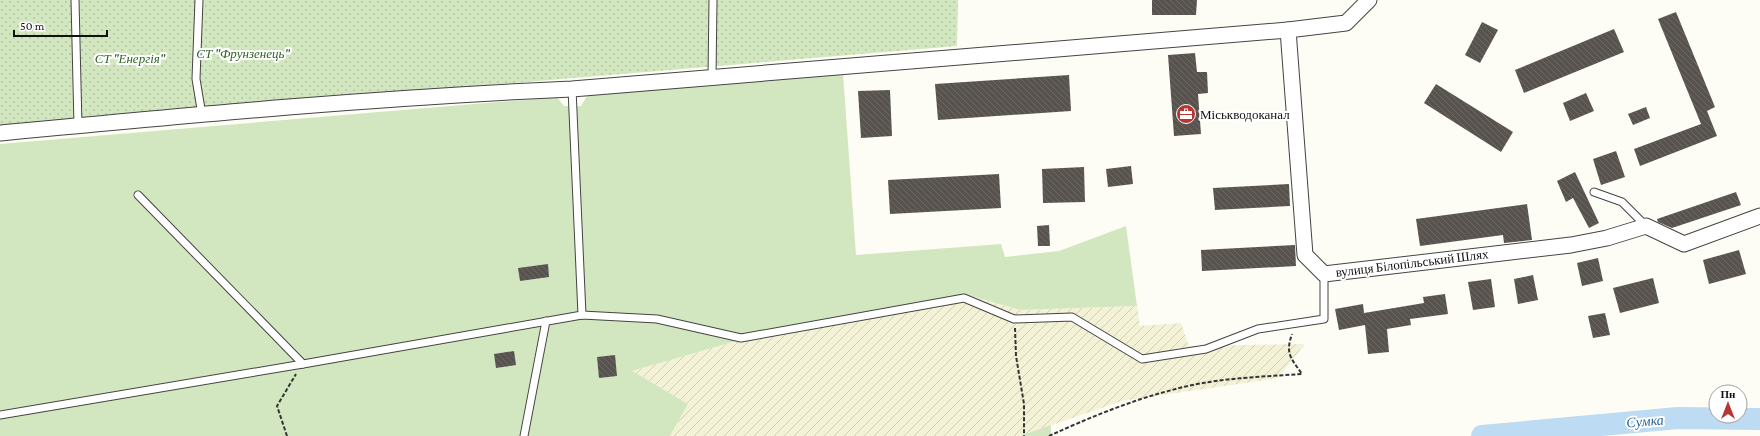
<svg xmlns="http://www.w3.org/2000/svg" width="1760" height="436" font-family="'Crimson Pro',serif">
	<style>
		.farmland { fill: url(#farmland-furrows) }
		.grass { fill: #d2e7c0 }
		.garden { fill: url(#garden-dots) }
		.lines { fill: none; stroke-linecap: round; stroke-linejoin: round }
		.river { stroke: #bddbf2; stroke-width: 22 }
		.building { fill: url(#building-back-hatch) }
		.service-casing { stroke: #444; stroke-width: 9 }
		.minor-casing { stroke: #444; stroke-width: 17 }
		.path { stroke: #333; stroke-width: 2; stroke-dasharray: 4 2; stroke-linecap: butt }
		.service { stroke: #fff; stroke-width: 7 }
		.minor { stroke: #fff; stroke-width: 15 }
		.labels { text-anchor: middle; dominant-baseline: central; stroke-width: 4; stroke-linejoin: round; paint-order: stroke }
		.park-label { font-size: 13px; font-style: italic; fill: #2e6425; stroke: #fff }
		.poi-label { font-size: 13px; fill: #111; stroke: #fff; text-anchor: start }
		.street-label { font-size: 13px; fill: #111; stroke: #fff }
		.water-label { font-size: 14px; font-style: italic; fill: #235d99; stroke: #fff }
	</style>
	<defs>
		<pattern id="farmland-furrows" width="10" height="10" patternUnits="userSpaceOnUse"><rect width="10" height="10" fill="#f3f2d6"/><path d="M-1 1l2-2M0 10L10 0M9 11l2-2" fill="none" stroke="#cfceb7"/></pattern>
		<pattern id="garden-dots" width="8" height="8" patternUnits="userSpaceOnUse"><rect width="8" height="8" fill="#d2e7c0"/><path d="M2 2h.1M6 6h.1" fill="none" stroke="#b3c5a4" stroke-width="1.8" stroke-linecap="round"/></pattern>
		<pattern id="building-back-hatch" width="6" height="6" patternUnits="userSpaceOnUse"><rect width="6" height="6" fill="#58534e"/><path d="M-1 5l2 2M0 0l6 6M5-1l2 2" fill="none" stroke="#6b6763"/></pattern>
	</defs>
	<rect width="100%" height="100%" fill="#fefdf5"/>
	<path class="farmland" d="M965,294L1020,310L1137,306L1140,326L1181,323L1189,346L1305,344L1278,378L1122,401L1020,436H670L688,404L631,371L743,339Z"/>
	<g class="grass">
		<path d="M843,73L856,255L1001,244L1005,257L1059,251L1126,226L1137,306L1020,310L965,294L743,339L632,371L688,404L670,436H0V144L557,97L564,106H581L588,94Z"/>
		<path d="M1051,425V436H1020Z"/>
	</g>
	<path class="garden" d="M0,0H958L957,46L0,126Z"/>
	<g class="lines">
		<path class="river" d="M1482,436L1678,418L1760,419"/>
	</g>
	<g class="building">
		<path d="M1152,0H1197L1196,15H1152Z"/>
		<path d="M1676,12L1715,107L1707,111L1717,136L1640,166L1634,149L1701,124L1658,19Z"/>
		<path d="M1482,22L1498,30L1480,63L1465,55Z"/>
		<path d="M1614,29L1624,52L1524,93L1515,70Z"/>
		<path d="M1195,53L1197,72H1207L1208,93L1198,94L1201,134L1174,136L1168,55Z"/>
		<path d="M1069,75L1071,111L938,120L935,84Z"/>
		<path d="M1436,84L1513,132L1501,152L1424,103Z"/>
		<path d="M890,90L892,136L861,138L858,91Z"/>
		<path d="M1586,93L1594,111L1570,121L1563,103Z"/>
		<path d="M1646,107L1650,118L1633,125L1628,114Z"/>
		<path d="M1616,151L1625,177L1601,185L1593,159Z"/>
		<path d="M1131,166L1133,184L1108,187L1106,169Z"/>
		<path d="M1084,167L1085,202L1043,203L1042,169Z"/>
		<path d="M1575,172L1599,223L1589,228L1573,198L1566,202L1557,181Z"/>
		<path d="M999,174L1001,208L890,214L888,180Z"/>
		<path d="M1289,184L1290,206L1215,210L1213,188Z"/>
		<path d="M1736,192L1741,205L1672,228L1658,222L1657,219Z"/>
		<path d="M1527,204L1532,240L1504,243L1503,235L1420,246L1416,219Z"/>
		<path d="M1049,225L1050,246H1038L1037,226Z"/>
		<path d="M1295,245L1296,266L1202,271L1201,250Z"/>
		<path d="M1739,250L1746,274L1709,284L1703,260Z"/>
		<path d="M1598,258L1603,281L1582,286L1577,263Z"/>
		<path d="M548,264L549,277L520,281L518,268Z"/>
		<path d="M1533,275L1538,300L1518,304L1514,279Z"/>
		<path d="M1653,278L1659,303L1620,313L1613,288Z"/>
		<path d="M1491,279L1495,307L1473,310L1468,282Z"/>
		<path d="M1445,294L1448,314L1410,319L1411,325L1387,329L1389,352L1368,354L1365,325L1339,330L1335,309L1363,304L1364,313L1424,303L1423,297Z"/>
		<path d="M1605,313L1610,335L1593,338L1588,316Z"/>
		<path d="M514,351L516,365L496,368L494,354Z"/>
		<path d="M615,355L617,376L599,378L597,357Z"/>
	</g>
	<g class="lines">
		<g class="service-casing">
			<g id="service">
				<path d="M75,0L78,126"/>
				<path d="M199,0L196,79L202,115"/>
				<path d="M712,78L713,0"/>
				<path d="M572,89L582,315"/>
				<path d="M1594,192L1622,202L1646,226"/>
				<path d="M138,195L303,364L582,315L657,319L741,338L964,298L1014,319L1072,317L1142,359L1206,349L1258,329L1324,319V274"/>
				<path d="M0,415L303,364"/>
				<path d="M524,436L546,321"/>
			</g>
		</g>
		<g class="minor-casing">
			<g id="minor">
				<path d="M1369,0L1346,23L1288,30L1305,255L1324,274L1571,245L1607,238L1646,226L1684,244L1760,216"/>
				<path d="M0,133C191,115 381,97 572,89L1288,30"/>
			</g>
		</g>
		<g class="path">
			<path d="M1015,328L1016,356L1024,404V436"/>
			<path d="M287,436L277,406L296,374"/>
			<path d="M1049,436C1086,419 1132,400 1172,390C1214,378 1259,377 1302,374C1291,358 1285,354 1292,334"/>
		</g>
		<use href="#service" class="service"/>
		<use href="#minor" class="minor"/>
	</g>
	<defs>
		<g id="office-disc" transform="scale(1)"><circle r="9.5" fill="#b63633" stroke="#fff"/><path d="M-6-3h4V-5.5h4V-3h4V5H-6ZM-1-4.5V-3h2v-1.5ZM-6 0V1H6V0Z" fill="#fff"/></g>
	</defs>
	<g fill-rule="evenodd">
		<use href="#office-disc" x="1186" y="114"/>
	</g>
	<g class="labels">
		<g class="park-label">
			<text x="243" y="53">СТ "Фрунзенець"</text>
			<text x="130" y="58">СТ "Енергія"</text>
		</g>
		<g class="poi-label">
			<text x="1200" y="114">Міськводоканал</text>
		</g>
		<g class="street-label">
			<text transform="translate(1412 263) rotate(-7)">вулиця Білопільський Шлях</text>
		</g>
		<g class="water-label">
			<text transform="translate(1645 421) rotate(-5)">Сумка</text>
		</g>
	</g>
	<g transform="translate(1728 404)"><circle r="19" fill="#ffffff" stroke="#a0a0a0"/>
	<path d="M0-3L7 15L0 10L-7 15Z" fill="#b63633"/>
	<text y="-6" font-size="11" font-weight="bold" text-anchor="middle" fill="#111111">Пн</text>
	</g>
	<path d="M14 30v6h93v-6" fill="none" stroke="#111111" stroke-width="2"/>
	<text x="20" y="30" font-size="12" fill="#111111" stroke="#ffffff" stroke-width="3" paint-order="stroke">50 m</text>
</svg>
